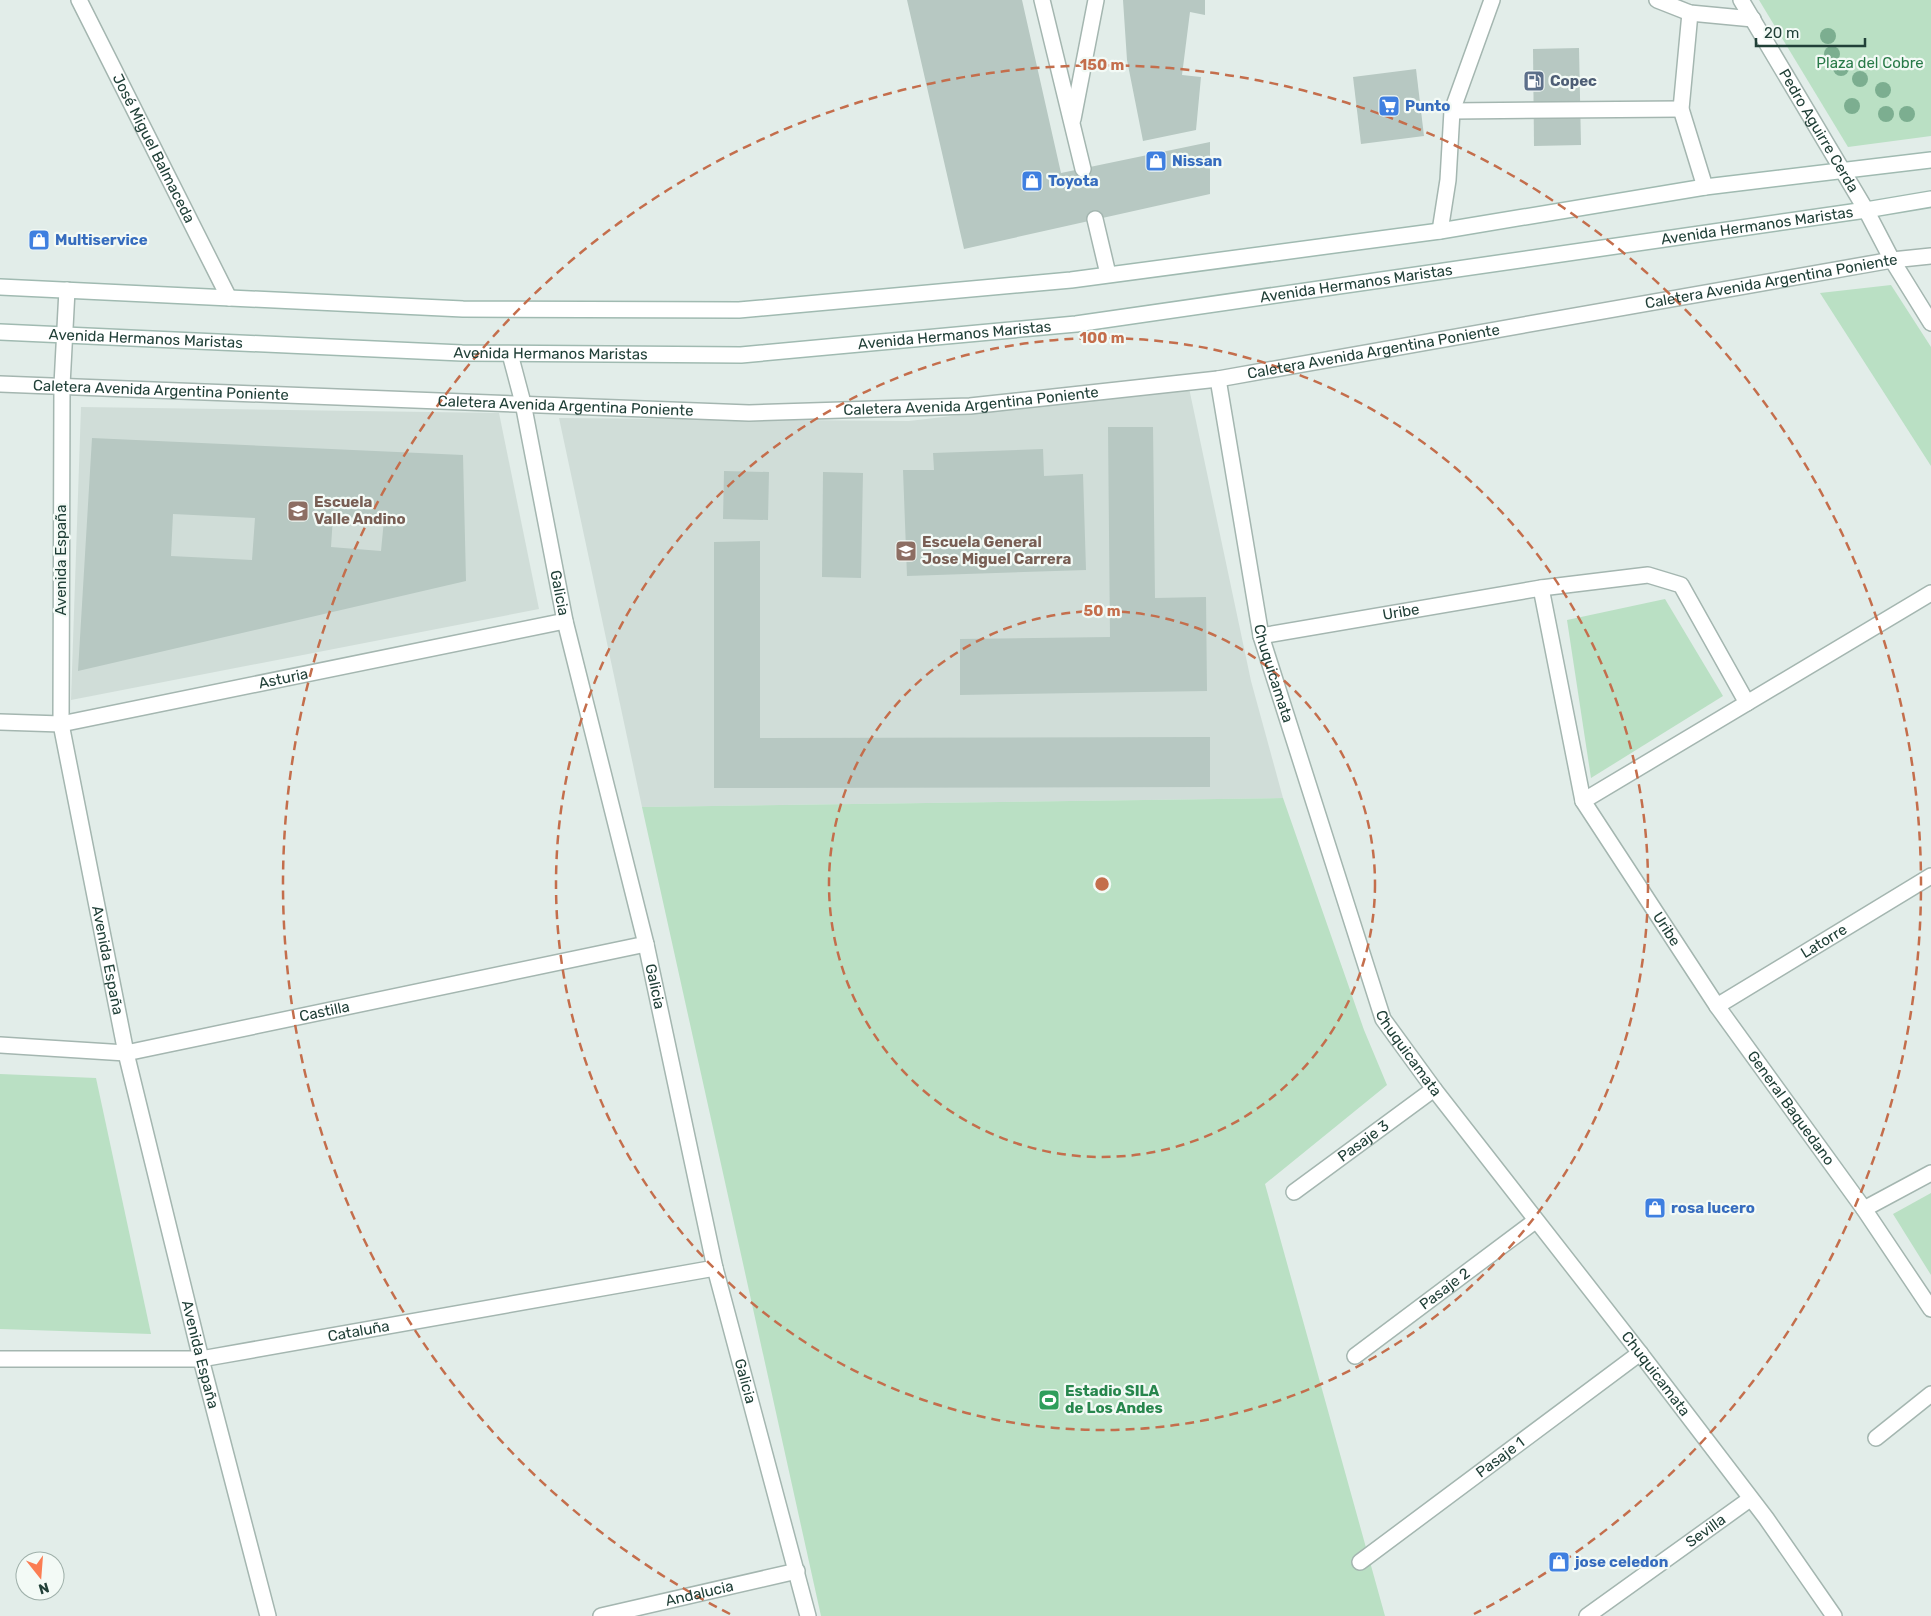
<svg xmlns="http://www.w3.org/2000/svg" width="1931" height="1616" font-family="Rubik,sans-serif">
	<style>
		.built { fill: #d0ddd8 }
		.green { fill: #bae0c4 }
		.building { fill: #b7c8c2; fill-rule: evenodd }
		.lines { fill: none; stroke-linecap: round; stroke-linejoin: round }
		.service-casing { stroke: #a4b6b0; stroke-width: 18 }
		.minor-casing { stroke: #a4b6b0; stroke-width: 18 }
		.tertiary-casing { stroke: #a4b6b0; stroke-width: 18 }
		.secondary-casing { stroke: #a0bab1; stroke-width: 18 }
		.service { stroke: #fff; stroke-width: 15 }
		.minor { stroke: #fff; stroke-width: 15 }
		.tertiary { stroke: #fff; stroke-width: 15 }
		.secondary { stroke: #fff; stroke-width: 15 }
		.tree { fill: #7cae90 }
		.ring { fill: none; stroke: #c46e4c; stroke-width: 2.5; stroke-dasharray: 9 6 }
		.labels { text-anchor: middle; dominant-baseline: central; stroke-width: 4.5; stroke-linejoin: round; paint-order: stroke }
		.park-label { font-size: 15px; fill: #287a48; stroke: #f3faf6 }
		.service-label { font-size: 15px; font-weight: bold; fill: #4e5e75; stroke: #f3faf6; text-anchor: start }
		.shop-label { font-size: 15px; font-weight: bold; fill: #366cbe; stroke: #f3faf6; text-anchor: start }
		.street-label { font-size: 15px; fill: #214038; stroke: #f3faf6 }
		.education-label { font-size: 15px; font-weight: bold; fill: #785e54; stroke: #f3faf6; text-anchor: start }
		.leisure-label { font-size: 15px; font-weight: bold; fill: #27864d; stroke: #f3faf6; text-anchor: start }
		.centre { fill: #c46e4c; stroke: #f3faf6; stroke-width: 2.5 }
		.ring-label { font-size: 15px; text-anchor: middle; font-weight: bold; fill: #c46e4c; stroke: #f3faf6; stroke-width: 4.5; stroke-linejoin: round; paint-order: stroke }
	</style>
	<rect width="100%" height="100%" fill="#e2ede9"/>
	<g class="built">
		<path d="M1189,388L1251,681L1283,798L642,807L559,418L909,421Z"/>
		<path d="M81,407L499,413L539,609L71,700Z"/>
	</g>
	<g class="green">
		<path d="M1759,0H1931V136L1848,147Z"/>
		<path d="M1891,285L1931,347V466L1820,293Z"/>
		<path d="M1665,599L1723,696L1591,778L1567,620Z"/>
		<path d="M1283,798L1364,1030L1387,1085L1265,1184L1385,1616H821L642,807Z"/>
		<path d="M0,1074L96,1078L151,1334L0,1329Z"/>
		<path d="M1931,1193V1275L1893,1214Z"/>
	</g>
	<g class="building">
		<path d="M907,0H1022L1061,173L1210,142V194L964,249Z"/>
		<path d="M1123,0H1205V15L1190,12L1182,75L1201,77L1196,130L1143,141L1127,60Z"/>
		<path d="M1579,48L1581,145L1534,146L1533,49Z"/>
		<path d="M1416,69L1424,136L1361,144L1353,77Z"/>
		<path d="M1108,427H1153L1155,598L1206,597L1207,691L960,695V639L1110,637Z"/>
		<path d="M92,438L463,455L466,581L78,671ZM173,514L255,518L252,560L171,556ZM333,516L384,520L381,551L331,547Z"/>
		<path d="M1043,449L1044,476L1083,474L1086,570L907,576L903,470H934L933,453Z"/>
		<path d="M724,471L769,472L768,520L723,519Z"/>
		<path d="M823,472L863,473L861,578L822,577Z"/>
		<path d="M760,541V738L1210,737V787L714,788V542Z"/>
	</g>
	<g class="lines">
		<g class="service-casing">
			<g id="service">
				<path d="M1042,0L1083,169"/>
				<path d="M1657,0L1690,13L1753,19"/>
				<path d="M1690,13L1681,109L1705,187"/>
				<path d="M1452,111L1681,109"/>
				<path d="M1073,119L1096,0"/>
				<path d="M1095,219L1108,274"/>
				<path d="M1440,231L1448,180L1452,111L1492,0"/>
			</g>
		</g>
		<g class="minor-casing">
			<g id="minor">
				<path d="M1866,210L1892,260L1931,323"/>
				<path id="s1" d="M67,290L62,385L61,724L126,1053L201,1359L268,1616"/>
				<path id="s2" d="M510,354L523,403L565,621L646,944L715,1268L808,1616"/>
				<path id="s3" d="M1218,379L1261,636L1383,1019L1434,1089L1640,1353L1766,1518L1834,1616"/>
				<path id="s4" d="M0,384L749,413L970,406L1218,379L1892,260L1931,256"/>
				<path id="s5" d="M1541,588L1583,801L1717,1006L1864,1209L1931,1309"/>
				<path id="s6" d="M1261,636L1541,588L1648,575L1681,585L1747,703"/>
				<path id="s7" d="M0,722L61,724L565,621"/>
				<path d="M1583,801L1931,593"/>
				<path id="s8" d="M1717,1006L1931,876"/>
				<path id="s9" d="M0,1045L126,1053L646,944"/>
				<path id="s10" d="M1294,1192L1434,1089"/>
				<path d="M1864,1209L1931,1173"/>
				<path id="s11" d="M1355,1356L1535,1221"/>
				<path id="s12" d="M0,1359H201L715,1268"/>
				<path d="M1876,1438L1931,1394"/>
				<path id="s13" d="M1360,1562L1640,1353"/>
				<path id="s14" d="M601,1616L797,1571"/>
				<path id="s15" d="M1587,1616L1750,1499"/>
			</g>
		</g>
		<g class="tertiary-casing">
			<g id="tertiary">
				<path id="s16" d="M79,0L229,298"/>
				<path id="s17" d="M1741,0L1866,210"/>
			</g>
		</g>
		<g class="secondary-casing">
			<g id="secondary">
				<path d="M0,287L463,309L739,310L1071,280L1440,231L1705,187L1931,160"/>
				<path id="s18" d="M0,332L462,353L741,355L1076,324L1866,210L1931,199"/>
			</g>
		</g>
		<use href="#service" class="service"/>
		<use href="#minor" class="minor"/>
		<use href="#tertiary" class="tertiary"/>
		<use href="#secondary" class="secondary"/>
	</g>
	<g class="tree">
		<circle cx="1828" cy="36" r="8"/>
		<circle cx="1832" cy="54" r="8"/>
		<circle cx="1841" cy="68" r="8"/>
		<circle cx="1860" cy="79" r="8"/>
		<circle cx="1883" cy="90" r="8"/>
		<circle cx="1852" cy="106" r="8"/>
		<circle cx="1886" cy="114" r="8"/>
		<circle cx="1907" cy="114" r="8"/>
	</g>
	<g class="ring">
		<circle cx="1102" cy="884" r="273"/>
		<circle cx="1102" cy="884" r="546"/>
		<path d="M730 1614A819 819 0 1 1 1474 1614"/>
	</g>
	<defs>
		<g id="fuel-square" transform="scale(1.125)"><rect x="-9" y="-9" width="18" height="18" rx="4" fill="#5c6f8a" stroke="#f3faf6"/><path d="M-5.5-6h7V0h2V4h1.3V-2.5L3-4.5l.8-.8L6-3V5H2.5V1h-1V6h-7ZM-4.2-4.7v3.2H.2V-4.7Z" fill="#fff"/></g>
		<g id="supermarket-square" transform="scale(1.125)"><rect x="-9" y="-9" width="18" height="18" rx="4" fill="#3f7fe0" stroke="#f3faf6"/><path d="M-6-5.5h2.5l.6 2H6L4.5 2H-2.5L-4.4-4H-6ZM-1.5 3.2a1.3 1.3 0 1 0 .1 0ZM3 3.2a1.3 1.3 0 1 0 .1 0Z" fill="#fff"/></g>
		<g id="shop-square" transform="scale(1.125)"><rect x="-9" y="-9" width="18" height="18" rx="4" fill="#3f7fe0" stroke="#f3faf6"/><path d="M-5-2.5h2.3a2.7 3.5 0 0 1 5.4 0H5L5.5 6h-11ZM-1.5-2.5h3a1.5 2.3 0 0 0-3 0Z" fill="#fff"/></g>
		<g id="school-square" transform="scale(1.125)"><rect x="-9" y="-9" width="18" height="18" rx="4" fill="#8d6e63" stroke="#f3faf6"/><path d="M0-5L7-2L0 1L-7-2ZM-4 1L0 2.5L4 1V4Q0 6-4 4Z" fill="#fff"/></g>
		<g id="stadium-square" transform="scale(1.125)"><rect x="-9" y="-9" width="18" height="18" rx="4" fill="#2e9e5b" stroke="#f3faf6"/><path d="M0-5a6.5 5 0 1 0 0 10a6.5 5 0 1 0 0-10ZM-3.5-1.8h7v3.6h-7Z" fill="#fff"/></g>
	</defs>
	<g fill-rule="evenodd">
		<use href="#fuel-square" x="1534" y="81"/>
		<use href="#supermarket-square" x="1389" y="106"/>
		<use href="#shop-square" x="1156" y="161"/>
		<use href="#shop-square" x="1032" y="181"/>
		<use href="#shop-square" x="39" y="240"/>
		<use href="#school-square" x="298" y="511"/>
		<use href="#school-square" x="906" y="551"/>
		<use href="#shop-square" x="1655" y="1208"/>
		<use href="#stadium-square" x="1049" y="1400"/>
		<use href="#shop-square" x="1559" y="1562"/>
	</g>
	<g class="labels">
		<g class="park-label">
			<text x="1870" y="63">Plaza del Cobre</text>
		</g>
		<g class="service-label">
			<text x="1550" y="81">Copec</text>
		</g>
		<g class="shop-label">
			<text x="1405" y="106">Punto</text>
			<text x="1172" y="161">Nissan</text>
			<text x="1048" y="181">Toyota</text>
			<text x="55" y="240">Multiservice</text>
			<text x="1671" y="1208">rosa lucero</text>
			<text x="1575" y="1562">jose celedon</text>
		</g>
		<g class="street-label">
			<text stroke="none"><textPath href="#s17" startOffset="152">Pedro Aguirre Cerda</textPath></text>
			<text stroke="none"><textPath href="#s16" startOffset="166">José Miguel Balmaceda</textPath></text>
			<text stroke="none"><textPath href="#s18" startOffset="1766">Avenida Hermanos Maristas</textPath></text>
			<text stroke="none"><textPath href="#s4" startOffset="1782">Caletera Avenida Argentina Poniente</textPath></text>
			<text stroke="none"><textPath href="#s18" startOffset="1361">Avenida Hermanos Maristas</textPath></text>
			<text stroke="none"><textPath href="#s18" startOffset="956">Avenida Hermanos Maristas</textPath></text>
			<text stroke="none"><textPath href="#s18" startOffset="146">Avenida Hermanos Maristas</textPath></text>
			<text stroke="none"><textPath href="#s4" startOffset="1378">Caletera Avenida Argentina Poniente</textPath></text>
			<text stroke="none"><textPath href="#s18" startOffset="551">Avenida Hermanos Maristas</textPath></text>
			<text stroke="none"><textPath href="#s4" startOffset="161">Caletera Avenida Argentina Poniente</textPath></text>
			<text stroke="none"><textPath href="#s4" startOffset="972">Caletera Avenida Argentina Poniente</textPath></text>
			<text stroke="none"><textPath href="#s4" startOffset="566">Caletera Avenida Argentina Poniente</textPath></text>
			<text transform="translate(61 560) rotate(-90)">Avenida España</text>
			<text stroke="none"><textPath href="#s2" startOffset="244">Galicia</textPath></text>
			<text stroke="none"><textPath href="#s6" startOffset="142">Uribe</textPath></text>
			<text stroke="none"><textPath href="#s3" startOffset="300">Chuquicamata</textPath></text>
			<text stroke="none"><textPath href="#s7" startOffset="288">Asturia</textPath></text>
			<text stroke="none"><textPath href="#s5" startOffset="370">Uribe</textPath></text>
			<text stroke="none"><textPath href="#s8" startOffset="125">Latorre</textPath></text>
			<text stroke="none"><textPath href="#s1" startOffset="675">Avenida España</textPath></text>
			<text stroke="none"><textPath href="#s2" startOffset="649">Galicia</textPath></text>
			<text stroke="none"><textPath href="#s9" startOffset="329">Castilla</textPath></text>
			<text stroke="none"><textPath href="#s3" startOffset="705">Chuquicamata</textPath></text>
			<text stroke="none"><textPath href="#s5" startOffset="588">General Baquedano</textPath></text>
			<text stroke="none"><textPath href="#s10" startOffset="86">Pasaje 3</textPath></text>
			<text stroke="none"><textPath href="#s11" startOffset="112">Pasaje 2</textPath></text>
			<text stroke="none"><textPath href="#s12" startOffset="361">Cataluña</textPath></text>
			<text stroke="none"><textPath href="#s1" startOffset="1080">Avenida España</textPath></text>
			<text stroke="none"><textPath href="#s3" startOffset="1110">Chuquicamata</textPath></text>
			<text stroke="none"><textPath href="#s2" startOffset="1054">Galicia</textPath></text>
			<text stroke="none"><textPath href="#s13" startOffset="175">Pasaje 1</textPath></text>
			<text stroke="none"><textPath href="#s15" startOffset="146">Sevilla</textPath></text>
			<text stroke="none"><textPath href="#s14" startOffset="101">Andalucia</textPath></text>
		</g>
		<g class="education-label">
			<text x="314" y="502">Escuela<tspan x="314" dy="17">Valle Andino</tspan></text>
			<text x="922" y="542">Escuela General<tspan x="922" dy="17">Jose Miguel Carrera</tspan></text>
		</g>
		<g class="leisure-label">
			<text x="1065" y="1391">Estadio SILA<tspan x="1065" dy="17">de Los Andes</tspan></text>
		</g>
	</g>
	<circle cx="1102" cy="884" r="8" class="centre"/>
	<g class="ring-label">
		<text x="1102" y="70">150 m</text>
		<text x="1102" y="343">100 m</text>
		<text x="1102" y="616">50 m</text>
	</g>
	<g transform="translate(40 1576) rotate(163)"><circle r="24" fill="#f3faf6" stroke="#9fb0aa"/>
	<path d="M0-4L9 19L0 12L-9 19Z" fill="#fb7d53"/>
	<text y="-8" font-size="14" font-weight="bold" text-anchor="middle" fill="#214038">N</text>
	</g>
	<path d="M1756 38v8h109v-8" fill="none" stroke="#214038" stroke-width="2.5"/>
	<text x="1764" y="38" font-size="15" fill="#214038" stroke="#f3faf6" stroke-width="4" paint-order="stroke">20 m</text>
</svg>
